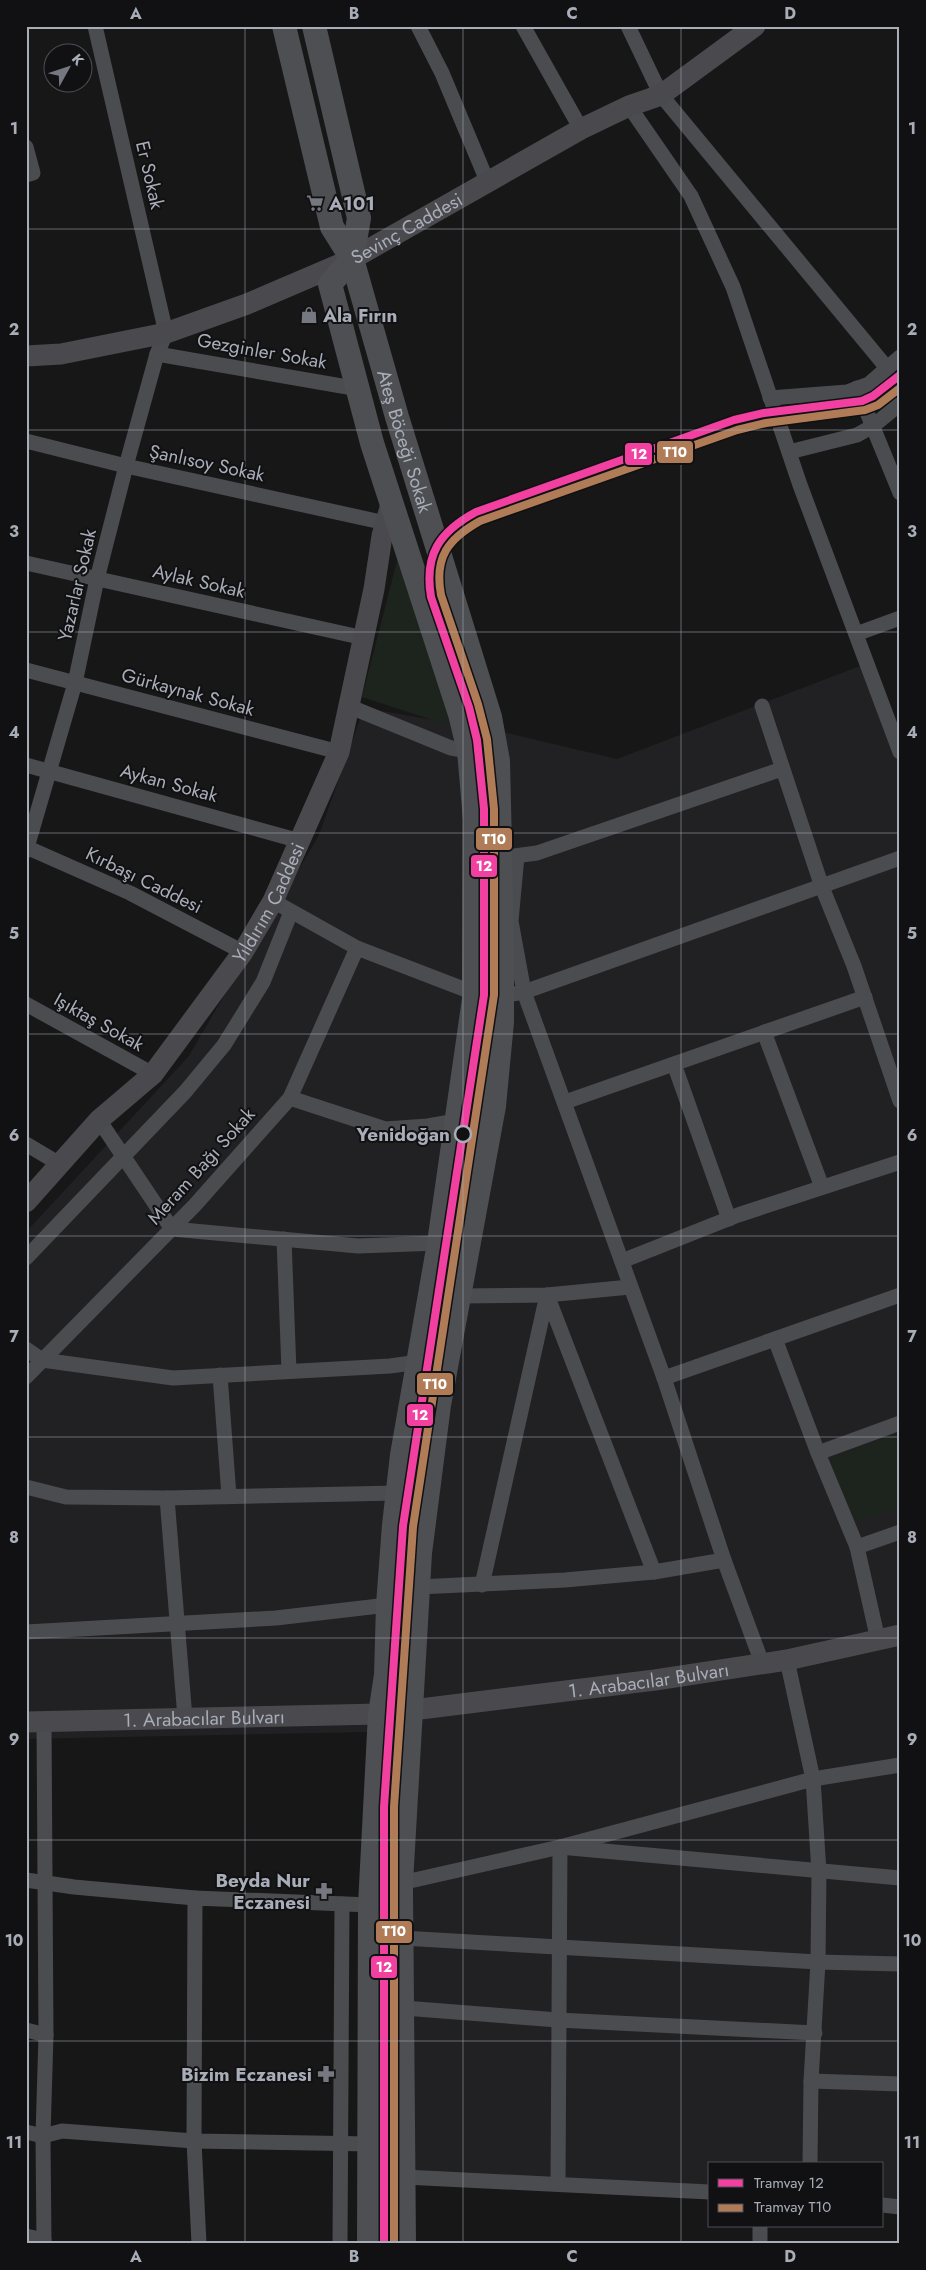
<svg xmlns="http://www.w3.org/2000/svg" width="926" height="2270" font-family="Jost,sans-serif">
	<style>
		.built { fill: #212123 }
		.green { fill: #1d241e }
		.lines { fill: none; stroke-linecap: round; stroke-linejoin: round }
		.street { stroke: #4b4c50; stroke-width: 15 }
		.secondary { stroke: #4a4a4e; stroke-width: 21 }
		.primary { stroke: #4d4f52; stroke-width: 24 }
		.tram-1-casing { stroke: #111113; stroke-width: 11 }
		.tram-2-casing { stroke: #111113; stroke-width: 11 }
		.tram-1 { stroke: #f240a1; stroke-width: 8 }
		.tram-2 { stroke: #b07c57; stroke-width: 8 }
		.grid { fill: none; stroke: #a8adb8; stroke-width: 1; stroke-opacity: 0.55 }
		.stop-dot { fill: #111113; stroke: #a8adb8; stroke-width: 2.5 }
		.labels { text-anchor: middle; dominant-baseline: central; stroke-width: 4; stroke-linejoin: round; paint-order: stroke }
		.street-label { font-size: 19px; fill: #a8adb8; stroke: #111113 }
		.poi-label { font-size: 19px; font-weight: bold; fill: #a8adb8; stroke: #111113; text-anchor: start }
		.stop-label { font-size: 19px; font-weight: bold; fill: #a8adb8; stroke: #111113; text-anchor: end }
		.line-badge { stroke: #111113; stroke-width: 2 }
		.badge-label { font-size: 14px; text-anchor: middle; font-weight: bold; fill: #fff }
		.neatline { fill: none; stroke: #a8adb8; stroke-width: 2 }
		.grid-label { font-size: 16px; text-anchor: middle; font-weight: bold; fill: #a8adb8 }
	</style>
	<rect width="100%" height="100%" fill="#171717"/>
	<path class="built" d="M873,661L900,734V2200L882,2199V2164H710V2190L412,2173L414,1781L418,1731L26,1739V1232L188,1057L319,835L364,708L503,732L617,759Z"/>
	<g class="green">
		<path d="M398,557L457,728L362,697Z"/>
		<path d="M900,1432V1507L852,1523L826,1460Z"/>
	</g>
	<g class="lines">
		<g class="street">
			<path d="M418,26L442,73L488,183"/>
			<path d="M523,26L581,129"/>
			<path d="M628,26L661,95L887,368"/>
			<path d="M629,106L691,196L733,287L800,485L900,752"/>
			<path d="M26,147L33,173L26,175"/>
			<path d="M157,354L359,389"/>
			<path d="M857,388L900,493"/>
			<path d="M770,398L847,392L869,384L900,357"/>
			<path d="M26,441L126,466L381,522"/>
			<path d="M789,452L857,435L873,426L900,404"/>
			<path d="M26,563L364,638"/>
			<path d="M856,634L900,618"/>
			<path d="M26,670L339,752"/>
			<path d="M348,706L451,748L469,751"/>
			<path d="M762,706L822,887L854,966L900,1101"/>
			<path d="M26,765L300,841"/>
			<path d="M26,847L130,893L243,952"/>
			<path d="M26,851L75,683L97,579L126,466L157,354L166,333L95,26"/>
			<path d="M517,856L511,921L524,992L664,1378L724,1560L762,1663"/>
			<path d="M507,857L537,853L782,769"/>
			<path d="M273,901L357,948L474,993C492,997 506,996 524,992L900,858"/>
			<path d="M26,1004L153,1074"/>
			<path d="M764,1032L822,1187"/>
			<path d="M674,1064L729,1219"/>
			<path d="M290,1098L385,1129L428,1126L456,1121"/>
			<path d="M565,1102L865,997"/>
			<path d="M99,1120L172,1229L358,1246L439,1243"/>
			<path d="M26,1144L58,1163"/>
			<path d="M284,1239L289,1371"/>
			<path d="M26,1258L185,1092L224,1045L263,982L291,912"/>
			<path d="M622,1261L738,1215L900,1162"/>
			<path d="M460,1296L547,1295L630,1287"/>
			<path d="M775,1339L818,1453L857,1547L878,1640"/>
			<path d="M26,1349L42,1360L173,1378L390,1366L419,1362"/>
			<path d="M220,1375L229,1496"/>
			<path d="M26,1377L195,1205L290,1098L357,948"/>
			<path d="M664,1378L900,1295"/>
			<path d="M818,1453L900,1423"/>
			<path d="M26,1487L66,1497L167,1498L398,1493"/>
			<path d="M167,1498L185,1718"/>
			<path d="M857,1547L900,1532"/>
			<path d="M482,1585L547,1295L654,1572"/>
			<path d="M418,1587L565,1580L654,1572L724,1560"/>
			<path d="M26,1632L276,1618L388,1605"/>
			<path d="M44,1721L46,2035"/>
			<path d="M26,1880L74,1887L195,1898"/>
			<path d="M401,1883L560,1847L813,1779L900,1765"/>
			<path d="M402,1938L818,1962L819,1872L813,1779L787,1660"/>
			<path d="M404,2008L558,2020L815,2033"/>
			<path d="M26,2030L46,2035L43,2136L44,2244"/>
			<path d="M811,2081L900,2084"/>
			<path d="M26,2132L43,2136L62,2131L194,2141L370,2144"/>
			<path d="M810,2164L811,2081L818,1962L900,1964"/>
			<path d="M404,2177L710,2192"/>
			<path d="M558,2184L560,1847L900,1878"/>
			<path d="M882,2205L900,2207"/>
			<path d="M26,2236L44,2240"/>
			<path d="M199,2244L194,2141L195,1898L370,1905"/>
			<path d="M340,2244L342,1904"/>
			<path d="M760,2244V2226"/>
		</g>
		<g class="secondary">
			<path id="s1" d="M26,356L61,354L166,333L247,304L352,259L581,129L629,106L661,95L755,26"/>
			<path id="s2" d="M26,1202L99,1120L153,1074L243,952L273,901L339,752L374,589L382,536L392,501"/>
			<path id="s3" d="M26,1722L380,1714L655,1680L787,1660L900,1635"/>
		</g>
		<g class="primary">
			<path id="s4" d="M284,26L332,227L352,259L397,417L490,717L498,761L502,932V1022L494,1106L439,1405L420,1553L401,1883L404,2244"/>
			<path d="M314,26L359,218L352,259L330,284L372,443L460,714L469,751L475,820L474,999L439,1243L402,1455L394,1525L388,1605L386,1675L380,1714L370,1905L369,2244"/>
		</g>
		<g class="tram-1-casing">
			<path id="tram-1" d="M384,2244V1807L403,1526L484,995V809L477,740L469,707L431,597C424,555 439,532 476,512L734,420L764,413L862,401L873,396L900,375"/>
		</g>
		<g class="tram-2-casing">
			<path id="tram-2" d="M394,2244V1807L413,1527L494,995V809L487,739L478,704L441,595C434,557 448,539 480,521L737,430L766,423L865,410L878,405L900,388"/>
		</g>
		<use href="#tram-1" class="tram-1"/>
		<use href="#tram-2" class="tram-2"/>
	</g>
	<path class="grid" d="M245,26V2244M463,26V2244M681,26V2244M26,229H900M26,430H900M26,632H900M26,833H900M26,1034H900M26,1236H900M26,1437H900M26,1638H900M26,1840H900M26,2041H900"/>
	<defs>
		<g id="supermarket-bare" transform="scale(1.35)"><path d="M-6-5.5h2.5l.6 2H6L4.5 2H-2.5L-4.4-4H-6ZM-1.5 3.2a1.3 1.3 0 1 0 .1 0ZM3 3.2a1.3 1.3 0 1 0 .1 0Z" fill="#757880" stroke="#111113" stroke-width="2.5" paint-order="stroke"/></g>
		<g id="shop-bare" transform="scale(1.35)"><path d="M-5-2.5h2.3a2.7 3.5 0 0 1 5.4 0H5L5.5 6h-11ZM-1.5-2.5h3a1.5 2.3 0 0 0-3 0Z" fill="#757880" stroke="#111113" stroke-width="2.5" paint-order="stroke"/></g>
		<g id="pharmacy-bare" transform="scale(1.35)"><path d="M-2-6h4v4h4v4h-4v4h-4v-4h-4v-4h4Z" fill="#757880" stroke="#111113" stroke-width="2.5" paint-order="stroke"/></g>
	</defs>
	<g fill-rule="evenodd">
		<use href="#supermarket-bare" x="315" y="203"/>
		<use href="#shop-bare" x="309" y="315"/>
		<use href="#pharmacy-bare" x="324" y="1891"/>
		<use href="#pharmacy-bare" x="326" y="2074"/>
	</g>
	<circle class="stop-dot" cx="463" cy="1134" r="8"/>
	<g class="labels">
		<g class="street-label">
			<text transform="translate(150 175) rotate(77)">Er Sokak</text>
			<text stroke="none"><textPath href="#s1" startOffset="405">Sevinç Caddesi</textPath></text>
			<text transform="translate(262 351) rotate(10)">Gezginler Sokak</text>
			<text stroke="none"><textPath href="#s4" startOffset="434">Ateş Böceği Sokak</textPath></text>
			<text transform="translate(207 463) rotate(12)">Şanlısoy Sokak</text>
			<text transform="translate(199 581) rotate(13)">Aylak Sokak</text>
			<text transform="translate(77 585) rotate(-77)">Yazarlar Sokak</text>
			<text transform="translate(188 692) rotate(15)">Gürkaynak Sokak</text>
			<text transform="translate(169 783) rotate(15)">Aykan Sokak</text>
			<text transform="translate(144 880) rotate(26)">Kırbaşı Caddesi</text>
			<text stroke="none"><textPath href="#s2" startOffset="388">Yıldırım Caddesi</textPath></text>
			<text transform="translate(99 1022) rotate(29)">Işıktaş Sokak</text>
			<text transform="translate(201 1166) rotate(-48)">Meram Bağı Sokak</text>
			<text stroke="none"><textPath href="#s3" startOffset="625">1. Arabacılar Bulvarı</textPath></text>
			<text stroke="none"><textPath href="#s3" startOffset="178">1. Arabacılar Bulvarı</textPath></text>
		</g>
		<g class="poi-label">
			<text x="329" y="203">A101</text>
			<text x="323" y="315">Ala Fırın</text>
			<text x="310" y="1880" text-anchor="end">Beyda Nur<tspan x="310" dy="22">Eczanesi</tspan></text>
			<text x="312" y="2074" text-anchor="end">Bizim Eczanesi</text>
		</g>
		<g class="stop-label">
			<text x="450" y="1134">Yenidoğan</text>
		</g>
	</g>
	<g class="line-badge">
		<rect x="656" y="440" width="38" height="24" rx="5" fill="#b07c57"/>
		<rect x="624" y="442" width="29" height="24" rx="5" fill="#f240a1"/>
		<rect x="475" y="827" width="38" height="24" rx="5" fill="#b07c57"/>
		<rect x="470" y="854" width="28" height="24" rx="5" fill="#f240a1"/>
		<rect x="416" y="1372" width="38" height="24" rx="5" fill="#b07c57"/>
		<rect x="406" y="1403" width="28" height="24" rx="5" fill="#f240a1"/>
		<rect x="375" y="1920" width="38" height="24" rx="5" fill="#b07c57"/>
		<rect x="370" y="1955" width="28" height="24" rx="5" fill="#f240a1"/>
	</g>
	<g class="badge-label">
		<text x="675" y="457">T10</text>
		<text x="639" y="459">12</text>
		<text x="494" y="844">T10</text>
		<text x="484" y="871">12</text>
		<text x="435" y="1389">T10</text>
		<text x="420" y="1420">12</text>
		<text x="394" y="1936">T10</text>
		<text x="384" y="1972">12</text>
	</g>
	<rect width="926" height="2270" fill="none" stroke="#111113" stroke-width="55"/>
	<rect x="708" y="2162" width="175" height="65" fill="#111113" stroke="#4d4f55"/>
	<rect x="718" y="2179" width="25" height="8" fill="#f240a1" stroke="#4d4f55"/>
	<text x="754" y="2188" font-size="15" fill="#a8adb8">Tramvay 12</text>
	<rect x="718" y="2204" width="25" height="8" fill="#b07c57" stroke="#4d4f55"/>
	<text x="754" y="2212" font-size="15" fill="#a8adb8">Tramvay T10</text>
	<g transform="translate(68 68) rotate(50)"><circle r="24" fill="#111113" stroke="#4d4f55"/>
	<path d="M0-4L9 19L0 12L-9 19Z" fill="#757880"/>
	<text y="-8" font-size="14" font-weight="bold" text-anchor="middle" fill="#a8adb8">K</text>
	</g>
	<rect x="28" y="28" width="870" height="2214" class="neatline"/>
	<g class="grid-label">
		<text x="136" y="19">A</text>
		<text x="354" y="19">B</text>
		<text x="572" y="19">C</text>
		<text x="790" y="19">D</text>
		<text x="14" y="134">1</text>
		<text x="912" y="134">1</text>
		<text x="14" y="335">2</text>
		<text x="912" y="335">2</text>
		<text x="14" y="537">3</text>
		<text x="912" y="537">3</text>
		<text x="14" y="738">4</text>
		<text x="912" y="738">4</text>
		<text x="14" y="939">5</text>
		<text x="912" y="939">5</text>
		<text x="14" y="1141">6</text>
		<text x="912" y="1141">6</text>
		<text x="14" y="1342">7</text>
		<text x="912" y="1342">7</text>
		<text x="14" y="1543">8</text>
		<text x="912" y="1543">8</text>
		<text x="14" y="1745">9</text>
		<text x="912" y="1745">9</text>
		<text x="14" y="1946">10</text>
		<text x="912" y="1946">10</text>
		<text x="14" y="2148">11</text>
		<text x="912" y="2148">11</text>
		<text x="136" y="2262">A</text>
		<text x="354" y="2262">B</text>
		<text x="572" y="2262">C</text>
		<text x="790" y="2262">D</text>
	</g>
</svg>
